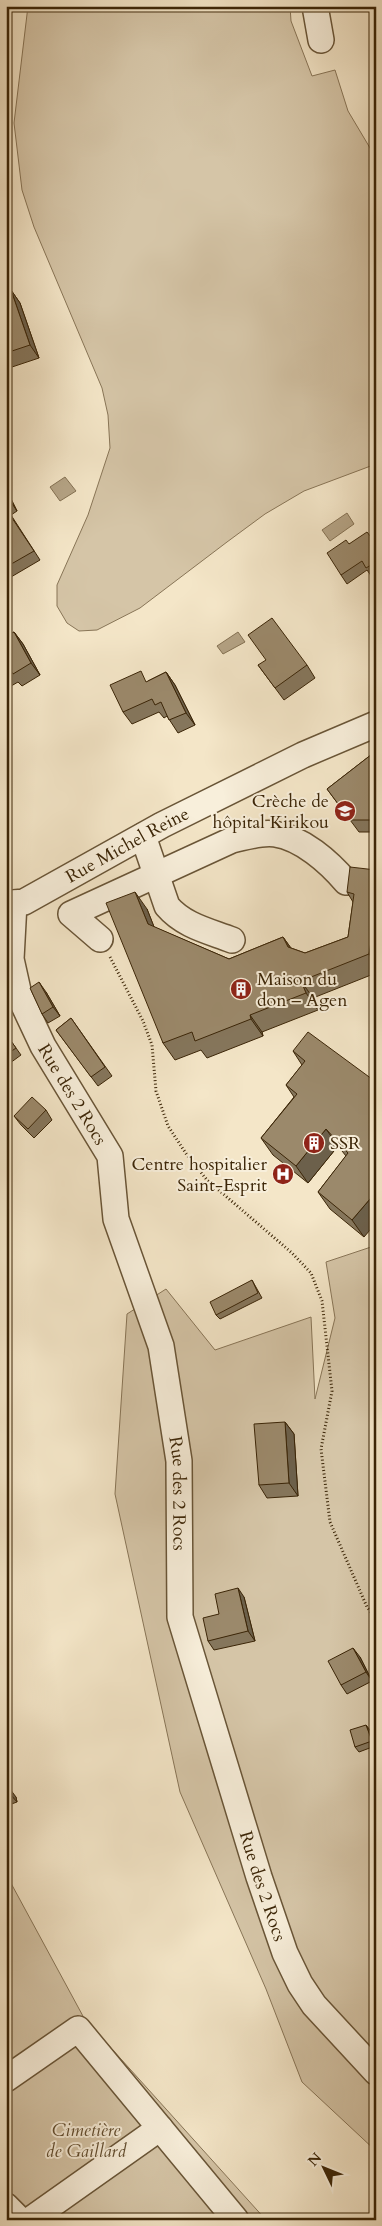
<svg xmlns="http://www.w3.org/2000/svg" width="382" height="2226" font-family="Cardo,serif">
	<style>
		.green { fill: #d5c5a7; stroke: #887557 }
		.water { fill: #b5a486; stroke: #847153 }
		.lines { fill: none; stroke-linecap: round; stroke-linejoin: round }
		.minor-casing { stroke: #695537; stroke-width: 28 }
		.path { stroke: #3b2507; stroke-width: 3; stroke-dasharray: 1 2.5; stroke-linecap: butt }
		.minor { stroke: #f8efdb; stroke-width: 25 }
		.wall { fill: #85765c; stroke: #3b2507 }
		.shaded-wall { fill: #6c604b; stroke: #3b2507 }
		.building { fill: #9b896b; stroke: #3b2507 }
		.labels { text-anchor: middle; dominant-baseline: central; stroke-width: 4; stroke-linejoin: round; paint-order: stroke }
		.poi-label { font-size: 18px; fill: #3b2507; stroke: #f8efdb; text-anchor: end }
		.street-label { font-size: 18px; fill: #3b2507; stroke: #f8efdb }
		.park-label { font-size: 18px; font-style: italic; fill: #624d2f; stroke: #f8efdb }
	</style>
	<rect width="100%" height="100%" fill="#f4e6c8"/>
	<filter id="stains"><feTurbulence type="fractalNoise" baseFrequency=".004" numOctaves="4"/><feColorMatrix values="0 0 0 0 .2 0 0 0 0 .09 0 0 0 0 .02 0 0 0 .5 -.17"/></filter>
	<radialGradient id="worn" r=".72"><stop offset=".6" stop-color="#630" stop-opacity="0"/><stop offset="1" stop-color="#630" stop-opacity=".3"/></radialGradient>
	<g class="green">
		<path d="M28,6H290L291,21L312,76L335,70L348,111L376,158V464L304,491L265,514L227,542L140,608L97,630L79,631L67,623L57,606V585L88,515L110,448L108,415L102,388L34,227L22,190L14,123Z"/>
		<path d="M374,1246L376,1247V2151L302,2082L266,1989L180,1792L115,1494L127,1314L166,1289L215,1350L311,1317L315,1399L335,1318L326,1262Z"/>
		<path d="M6,1874L84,2018L266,2220H6Z"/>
	</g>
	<g class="water">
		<path d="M65,477L76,491L60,501L50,487Z"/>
		<path d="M347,513L354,524L330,541L322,530Z"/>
		<path d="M238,632L245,642L223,654L217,646Z"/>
	</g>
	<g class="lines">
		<g class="minor-casing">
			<g id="minor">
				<path d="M315,6L321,40"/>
				<path d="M143,836L167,906C184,926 209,931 232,940"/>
				<path id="s1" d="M14,903L11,959L19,995L43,1046L110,1156L116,1219L161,1346L179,1461L180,1617L259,1877L285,1953L300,1984L314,2005L376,2072"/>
				<path id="s2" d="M14,903L24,902L162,825L303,755L376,724"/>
				<path d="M100,939L71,914L232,840C246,837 261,832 275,834C302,838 329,862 346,882"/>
				<path d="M6,2079L78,2029L236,2220"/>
				<path d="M6,2206L20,2220"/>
				<path d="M30,2220L160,2128"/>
			</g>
		</g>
		<path class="path" d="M110,957L143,1021L152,1045L156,1091L168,1126L187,1155L207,1180L292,1253L311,1273L322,1301L332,1391L321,1449L330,1522L367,1607L376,1618"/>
		<use href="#minor" class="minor"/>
	</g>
	<g class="wall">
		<path d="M11,290L20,303L39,358L6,369V292Z"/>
		<path d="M6,489L17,511L11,515L40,560L11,577L6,570Z"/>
		<path d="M376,534V575L372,577L367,570L347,584L341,575L349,544L371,537Z"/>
		<path d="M14,632L23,644L40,675L22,686L18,682L6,689V636Z"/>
		<path d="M258,665H307L315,678L284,700Z"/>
		<path d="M166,672L175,685L195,725L178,733L167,716L164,718L159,712L132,724L123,712L148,681Z"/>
		<path d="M376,751V832H359L327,789Z"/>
		<path d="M376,870V973L313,998L318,1010L262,1032L263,1036L207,1058L201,1050L175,1060L163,1043L147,909L154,927L229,959L283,937L291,948L305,953L348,937L353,902L347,892Z"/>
		<path d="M46,992L60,1016L48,1023L42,1014Z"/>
		<path d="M71,1018L112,1076L98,1086L56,1030Z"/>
		<path d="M6,1034L21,1055L6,1066Z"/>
		<path d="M293,1051L376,1082L364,1237L330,1209L318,1192L346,1156L338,1146L308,1183L273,1155L261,1138L294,1097L286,1085L302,1065Z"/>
		<path d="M46,1110L52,1120L34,1138L21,1125L14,1116Z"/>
		<path d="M252,1280L262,1298L220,1319L216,1315Z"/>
		<path d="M285,1422L294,1434L298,1496L267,1498L259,1485Z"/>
		<path d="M244,1597L255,1641L214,1650L208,1641L219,1614Z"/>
		<path d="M360,1657L372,1681L347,1694L341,1685Z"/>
		<path d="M370,1730L375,1746L359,1752L355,1747Z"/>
		<path d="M6,1789L16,1797L17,1802L6,1806Z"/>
	</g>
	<g class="shaded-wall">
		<path d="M11,290L20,303L39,358L30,345Z"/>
		<path d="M6,489L17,511L11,502L6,493Z"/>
		<path d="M14,632L23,644L40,675L31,663Z"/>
		<path d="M166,672L175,685L195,725L186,713Z"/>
		<path d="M135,892L147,909L160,942L148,924Z"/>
		<path d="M376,910V963L369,954Z"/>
		<path d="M283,937L295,954L288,947Z"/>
		<path d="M301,981L313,998L318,1010L306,993Z"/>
		<path d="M39,982L46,992L60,1016L53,1007Z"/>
		<path d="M250,1015L262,1032L263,1036L251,1019Z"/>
		<path d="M326,1129L338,1146L308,1183L296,1166Z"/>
		<path d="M376,1192V1223L364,1237L352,1220Z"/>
		<path d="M285,1422L294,1434L298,1496L289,1483Z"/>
		<path d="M238,1588L244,1597L255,1641L248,1631Z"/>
		<path d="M353,1648L360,1657L372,1681L366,1672Z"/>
		<path d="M366,1725L370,1730L375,1746L372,1741Z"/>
		<path d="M10,1789L16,1797L17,1802L11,1795Z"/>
	</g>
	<g class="building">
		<path d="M11,290L30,345L6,353V292Z"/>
		<path d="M6,493L11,502L6,505Z"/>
		<path d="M6,509L34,551L6,567Z"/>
		<path d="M367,532L371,537L376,534V562L366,568L362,561L341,575L327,553L346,540L349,544Z"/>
		<path d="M272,618L307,665L275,688L258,665L266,660L248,635Z"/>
		<path d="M14,632L31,663L13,674L10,669L6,671V636Z"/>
		<path d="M141,671L146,682L166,672L186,713L169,720L161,702L155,705L152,699L123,712L110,685Z"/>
		<path d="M376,751V820H350L327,789Z"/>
		<path d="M350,867L376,870V910L369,954L301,981L306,993L250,1015L251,1019L195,1041L192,1032L163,1043L106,903L135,892L148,924L229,959L283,937L288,947L305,953L348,937L354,894L347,892Z"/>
		<path d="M39,982L53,1007L42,1014L30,988Z"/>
		<path d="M71,1018L105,1067L91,1077L56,1030Z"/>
		<path d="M308,1032L376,1082V1192L352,1220L318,1192L348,1153L326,1129L296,1166L261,1138L297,1094L286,1085L305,1061L293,1051Z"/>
		<path d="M6,1034L16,1048L6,1055Z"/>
		<path d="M32,1097L46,1110L28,1129L14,1116Z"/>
		<path d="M252,1280L258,1293L216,1315L210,1302Z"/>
		<path d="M285,1422L289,1483L259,1485L254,1424Z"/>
		<path d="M238,1588L248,1631L208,1641L203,1618L219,1614L215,1594Z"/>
		<path d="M353,1648L366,1672L341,1685L328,1661Z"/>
		<path d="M366,1725L372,1741L355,1747L350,1730Z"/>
		<path d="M6,1789H10L11,1795L6,1796Z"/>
	</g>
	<defs>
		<g id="school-disc" transform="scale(1.125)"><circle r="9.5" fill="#8f2418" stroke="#f8efdb"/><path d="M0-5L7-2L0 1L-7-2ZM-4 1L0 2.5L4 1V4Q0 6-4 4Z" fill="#fff"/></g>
		<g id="building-disc" transform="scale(1.125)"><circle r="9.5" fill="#8f2418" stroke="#f8efdb"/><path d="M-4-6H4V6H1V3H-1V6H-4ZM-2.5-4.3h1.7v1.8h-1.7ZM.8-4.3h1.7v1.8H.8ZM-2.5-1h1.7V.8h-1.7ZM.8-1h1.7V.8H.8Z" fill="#fff"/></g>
		<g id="hospital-disc" transform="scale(1.125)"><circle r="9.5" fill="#8f2418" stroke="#f8efdb"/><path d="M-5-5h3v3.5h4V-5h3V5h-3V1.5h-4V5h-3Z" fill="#fff"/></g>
	</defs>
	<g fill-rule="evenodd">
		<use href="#school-disc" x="345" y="811"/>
		<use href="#building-disc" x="241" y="989"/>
		<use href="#building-disc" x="314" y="1143"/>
		<use href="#hospital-disc" x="283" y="1174"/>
	</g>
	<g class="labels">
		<g class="poi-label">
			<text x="329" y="801">Crèche de<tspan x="329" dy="21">hôpital Kirikou</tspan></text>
			<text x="257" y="979" text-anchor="start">Maison du<tspan x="257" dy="21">don – Agen</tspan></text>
			<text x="330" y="1143" text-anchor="start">SSR</text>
			<text x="267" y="1164">Centre hospitalier<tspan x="267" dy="21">Saint-Esprit</tspan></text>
		</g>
		<g class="street-label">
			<text stroke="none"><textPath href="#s2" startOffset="128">Rue Michel Reine</textPath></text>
			<text stroke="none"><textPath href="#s1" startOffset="206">Rue des 2 Rocs</textPath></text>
			<text stroke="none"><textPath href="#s1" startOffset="625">Rue des 2 Rocs</textPath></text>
			<text stroke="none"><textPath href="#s1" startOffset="1030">Rue des 2 Rocs</textPath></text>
		</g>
		<g class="park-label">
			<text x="86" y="2130">Cimetière<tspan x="86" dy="21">de Gaillard</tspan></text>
		</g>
	</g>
	<rect width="382" height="2226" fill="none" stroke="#f4e6c8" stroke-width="25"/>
	<rect x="8" y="8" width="367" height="2211" fill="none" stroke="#3b2507" stroke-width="2.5"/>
	<rect x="12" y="12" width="357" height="2201" fill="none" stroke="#3b2507"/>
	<g transform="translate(324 2168) rotate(313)" stroke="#f8efdb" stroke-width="4" paint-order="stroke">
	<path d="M0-4L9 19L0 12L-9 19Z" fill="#3b2507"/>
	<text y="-8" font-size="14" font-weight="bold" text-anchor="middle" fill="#3b2507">N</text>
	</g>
	<rect width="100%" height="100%" filter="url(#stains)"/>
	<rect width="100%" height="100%" fill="url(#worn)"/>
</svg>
